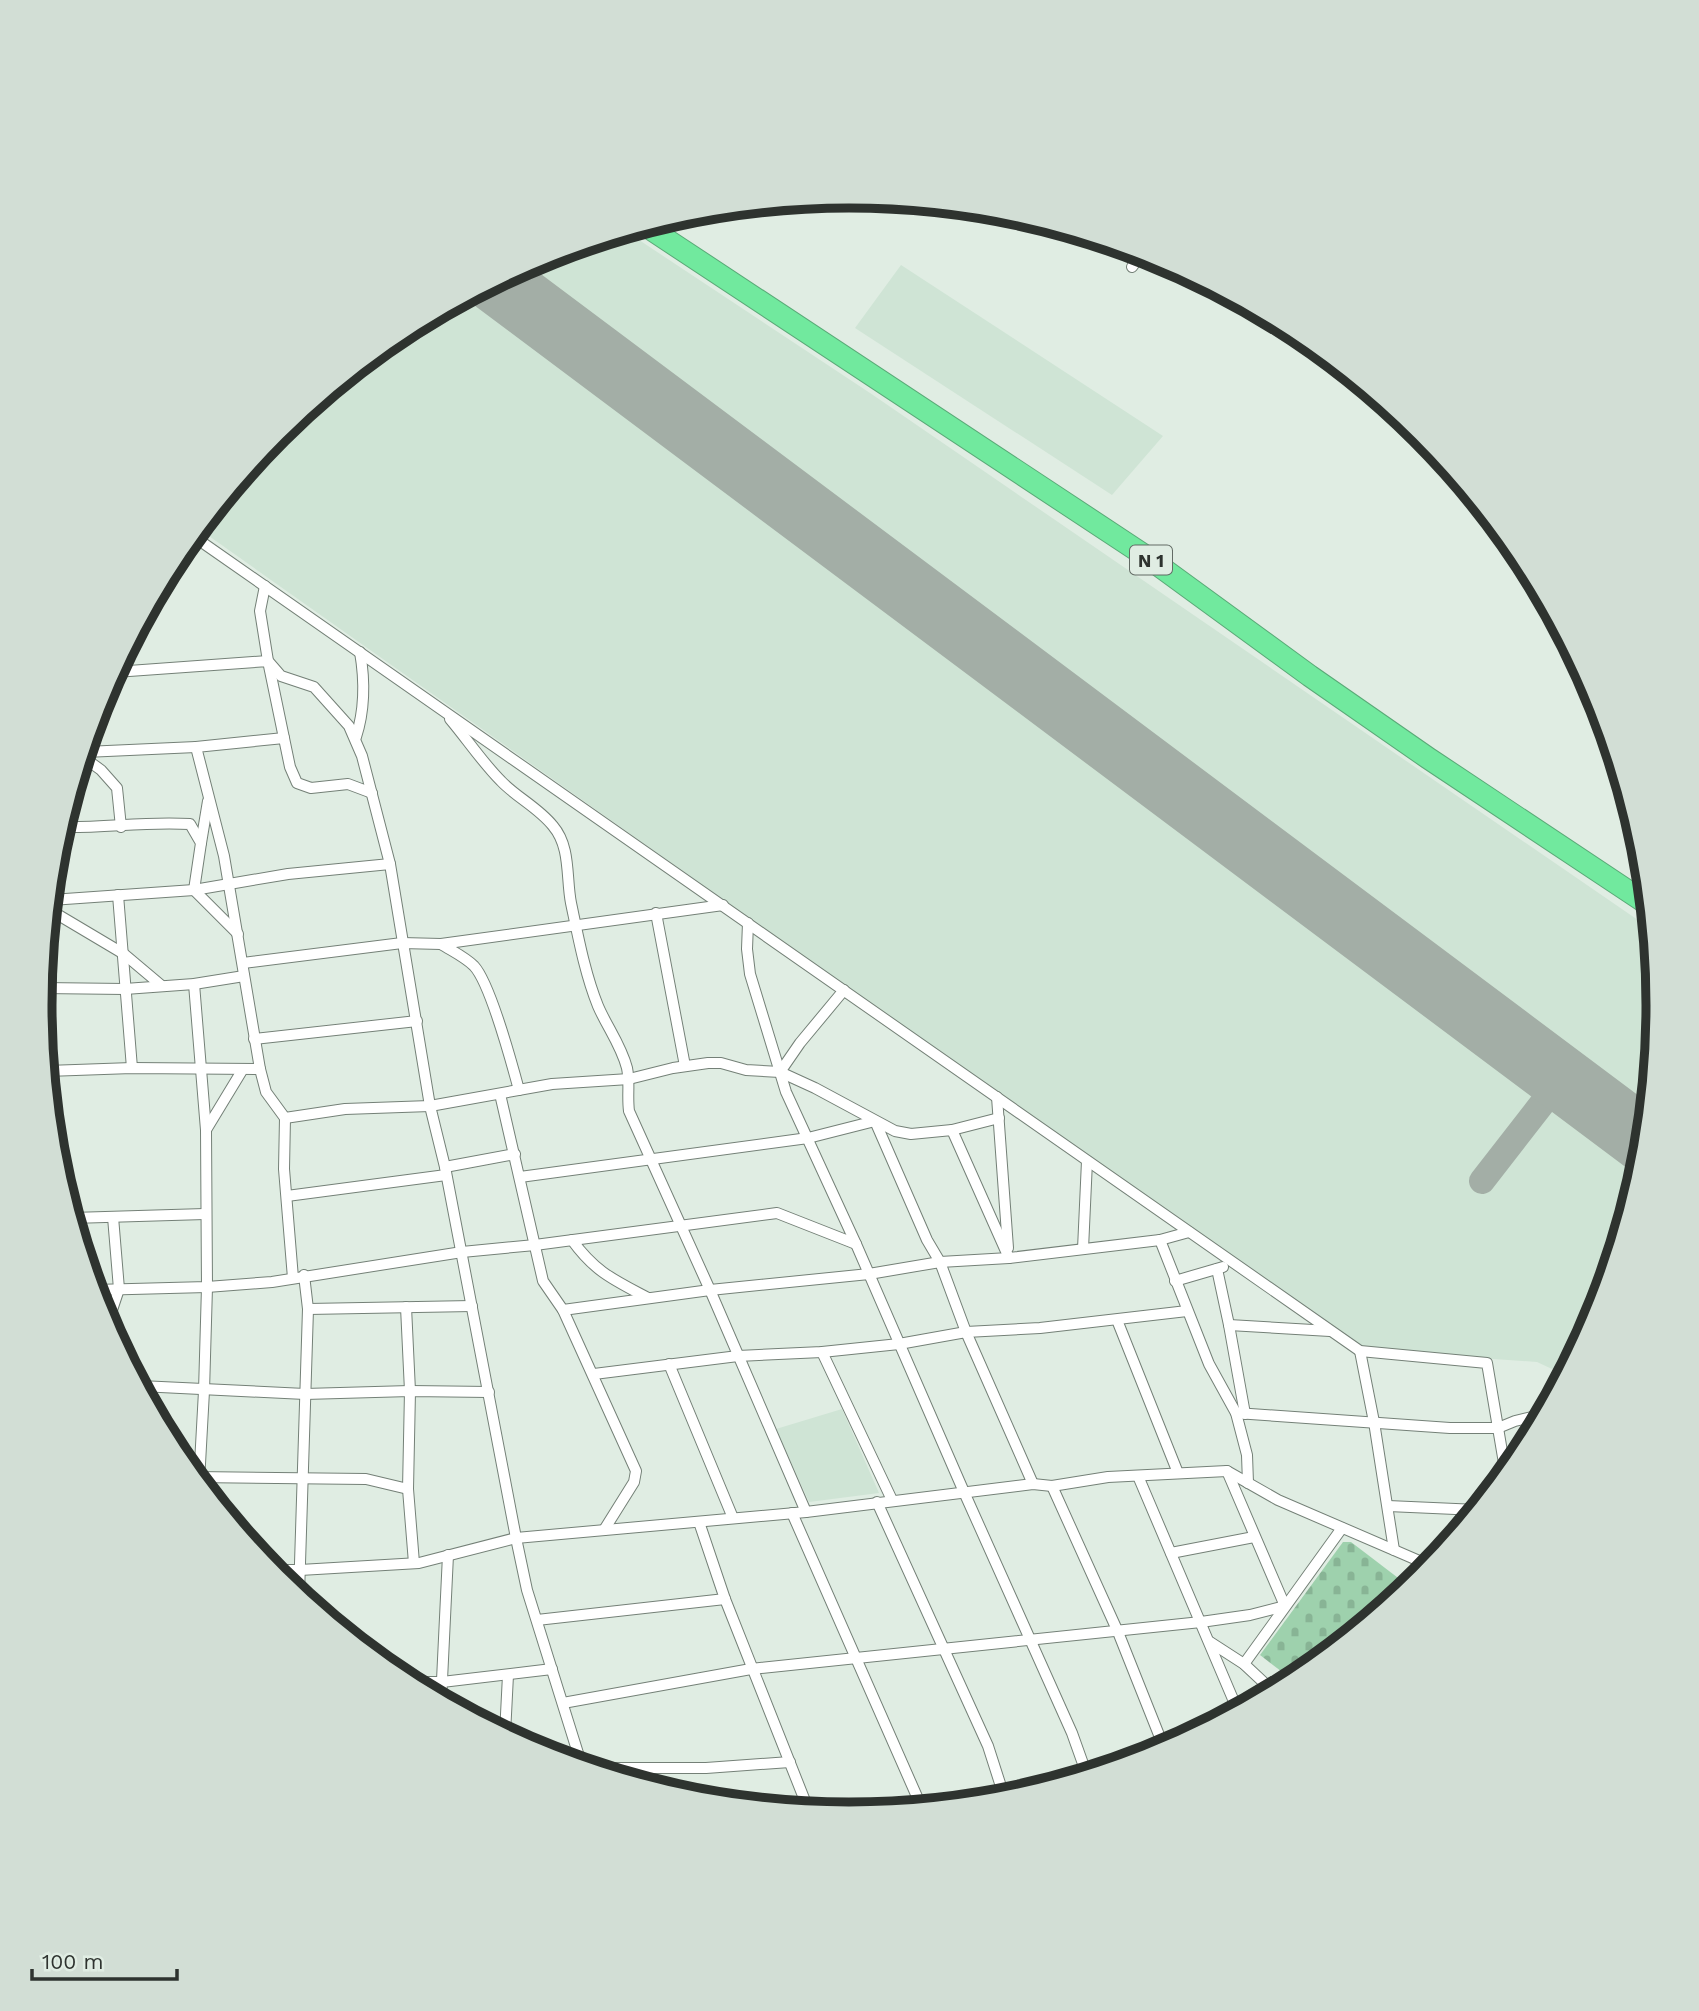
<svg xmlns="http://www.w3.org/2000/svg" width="1699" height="2011" font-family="'Work Sans',sans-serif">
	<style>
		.built { fill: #cfe4d5 }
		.cemetery { fill: url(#cemetery-stones) }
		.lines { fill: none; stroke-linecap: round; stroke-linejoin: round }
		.taxiway { stroke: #a3aea6; stroke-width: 26 }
		.runway { stroke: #a3aea6; stroke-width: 65 }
		.street-casing { stroke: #748077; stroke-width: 12 }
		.highway-casing { stroke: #5aa977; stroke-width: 23 }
		.street { stroke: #fff; stroke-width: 10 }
		.highway { stroke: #71e99e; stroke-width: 21 }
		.labels { text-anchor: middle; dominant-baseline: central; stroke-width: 5; stroke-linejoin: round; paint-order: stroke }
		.shield { fill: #e0ede3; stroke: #636b65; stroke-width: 2 }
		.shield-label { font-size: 18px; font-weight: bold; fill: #2e332f }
		.rim { fill: none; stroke: #2e332f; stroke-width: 9 }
	</style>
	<defs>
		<pattern id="cemetery-stones" width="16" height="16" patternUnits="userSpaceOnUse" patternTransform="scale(1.75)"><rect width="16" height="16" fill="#9ed1ad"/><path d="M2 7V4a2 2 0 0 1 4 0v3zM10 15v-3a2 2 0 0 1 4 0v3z" fill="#88b495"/></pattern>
	</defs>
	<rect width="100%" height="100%" fill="#e0ede3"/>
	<g class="built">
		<path d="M627,232L873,395L1651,929L1659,1006L1643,1164L1597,1316L1565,1375L1537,1362L1365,1350L1349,1342L199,529L278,433L400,332L540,258Z"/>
		<path d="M901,265L1163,436L1112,495L855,328Z"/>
		<path d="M842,1409L879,1493L809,1502L776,1429Z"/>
	</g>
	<path class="cemetery" d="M1343,1542H1351L1410,1587L1294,1681L1260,1655Z"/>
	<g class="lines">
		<path class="taxiway" d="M1482,1181L1562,1078"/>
		<path class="runway" d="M496,281L1645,1141"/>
		<g class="street-casing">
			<g id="street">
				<path d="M1132,267L1142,253"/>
				<path d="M193,536L1360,1351L1487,1363L1506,1475"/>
				<path d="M265,586L260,611L268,661L281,676L314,687L349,726L362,756L390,864L430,1106L445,1167L516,1538L527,1590L582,1766"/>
				<path d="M115,672L268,661L290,767L297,783L311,788L348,784L372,793"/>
				<path d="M450,719C467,739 482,762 501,781C516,797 539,808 553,826C571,847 566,878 571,903C578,936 585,974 598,1006C607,1027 621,1045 627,1068C630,1082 627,1096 629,1111L710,1290L806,1512"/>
				<path d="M356,737C365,709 365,681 360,652"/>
				<path d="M284,738L196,747L224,856L260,1069L266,1092L285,1118L284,1169L293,1278"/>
				<path d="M85,752L196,747"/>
				<path d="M83,757L101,770L117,788L121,827"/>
				<path d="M62,827C105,828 147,821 190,824L201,843L194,890L238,934"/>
				<path d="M201,843L208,801"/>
				<path d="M118,895L132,1068"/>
				<path d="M51,900L194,890L288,874L390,864"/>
				<path d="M50,910L124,954L162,986"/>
				<path d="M656,913L685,1066"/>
				<path d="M748,923L747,949L750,974L786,1092L856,1244L964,1492L1072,1733L1087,1775"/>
				<path d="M441,944C452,951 465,957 474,966C490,983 512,1064 519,1090"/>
				<path d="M243,963L402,943L441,944L723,905"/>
				<path d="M194,984L206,1130L207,1287L204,1391L199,1482"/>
				<path d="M42,988L125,989L194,984L244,976"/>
				<path d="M254,1039L417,1021"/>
				<path d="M44,1040L47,1073"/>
				<path d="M47,1071L132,1068L260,1069"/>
				<path d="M780,1072L815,1088L895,1131L911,1134L952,1130L1009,1258"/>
				<path d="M500,1094L543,1281L563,1310L636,1471L634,1482L604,1530"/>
				<path d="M997,1097L1008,1248"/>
				<path d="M285,1118L345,1109L430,1106L552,1084L629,1079L673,1068L708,1063H721L746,1070L780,1072L800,1043L844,990"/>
				<path d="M875,1121L927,1240L940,1262L966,1332L1033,1484"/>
				<path d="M206,1130L243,1069"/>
				<path d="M952,1130L999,1118"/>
				<path d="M445,1167L515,1154"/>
				<path d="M520,1177L808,1138L875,1121"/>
				<path d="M287,1196L446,1175"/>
				<path d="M72,1218L205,1214"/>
				<path d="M572,1240C595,1272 614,1280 648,1298"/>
				<path d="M1160,1240L1209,1364L1236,1413L1247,1455L1248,1483"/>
				<path d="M1083,1249L1087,1161"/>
				<path d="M1217,1269L1229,1325L1245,1414"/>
				<path d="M1175,1281L1223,1267"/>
				<path d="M94,1290L207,1287L272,1282L462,1252L535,1245L777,1213L856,1244"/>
				<path d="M406,1307L410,1391L408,1489L414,1563"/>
				<path d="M308,1309L472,1306"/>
				<path d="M563,1310L710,1290L869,1274L940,1262L1009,1258L1160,1240L1189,1232"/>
				<path d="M1117,1320L1178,1473"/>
				<path d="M107,1325L119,1289L113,1217"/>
				<path d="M1229,1325L1330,1331"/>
				<path d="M1360,1351L1374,1422L1394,1550"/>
				<path d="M822,1352L892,1500"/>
				<path d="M669,1364L733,1518"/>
				<path d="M594,1374L738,1356L822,1352L899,1344L966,1332L1040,1328L1187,1311"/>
				<path d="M140,1386L305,1394L410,1391L489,1392"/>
				<path d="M1236,1413L1450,1428H1498L1515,1421L1544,1414"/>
				<path d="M1138,1476L1238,1711"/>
				<path d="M195,1477L366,1479L408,1489"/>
				<path d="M1052,1486L1118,1632L1165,1750"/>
				<path d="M877,1502L988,1746L1005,1799"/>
				<path d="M1388,1506L1478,1510"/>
				<path d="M792,1513L922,1808"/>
				<path d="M699,1522L725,1599L809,1811"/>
				<path d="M1171,1553L1254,1537"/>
				<path d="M270,1570H300L419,1563L516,1538L806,1512L1033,1484L1052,1486L1108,1477L1227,1471L1278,1500L1431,1566"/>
				<path d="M299,1595L308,1309L304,1275"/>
				<path d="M537,1620L725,1599"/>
				<path d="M1210,1642L1244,1664L1274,1692"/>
				<path d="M1244,1664L1342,1528"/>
				<path d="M407,1682H442L552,1669"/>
				<path d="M441,1701L448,1555"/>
				<path d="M563,1703L751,1669L1201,1622L1250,1615L1285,1606L1227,1471"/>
				<path d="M505,1734L508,1675"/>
				<path d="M589,1768H706L790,1762"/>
				<path d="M918,1808L1073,1779"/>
			</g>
		</g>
		<g class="highway-casing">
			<path id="highway" d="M646,226L1147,557L1310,676L1428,758L1649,905"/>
		</g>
		<use href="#street" class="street"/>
		<use href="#highway" class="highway"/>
	</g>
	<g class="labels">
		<rect class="shield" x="1130" y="545.5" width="42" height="29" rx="5"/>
		<g class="shield-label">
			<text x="1151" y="560">N 1</text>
		</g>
	</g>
	<path d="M0 0H1699V2011H0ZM52 1005a797 797 0 1 1 1594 0a797 797 0 1 1-1594 0Z" fill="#d2ded5" fill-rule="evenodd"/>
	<path class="rim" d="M52 1005a797 797 0 1 1 1594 0a797 797 0 1 1-1594 0Z"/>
	<path d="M32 1969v10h145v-10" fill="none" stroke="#2e332f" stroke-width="3.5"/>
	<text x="42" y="1969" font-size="21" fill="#2e332f" stroke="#e0ede3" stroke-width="5" paint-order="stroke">100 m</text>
</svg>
